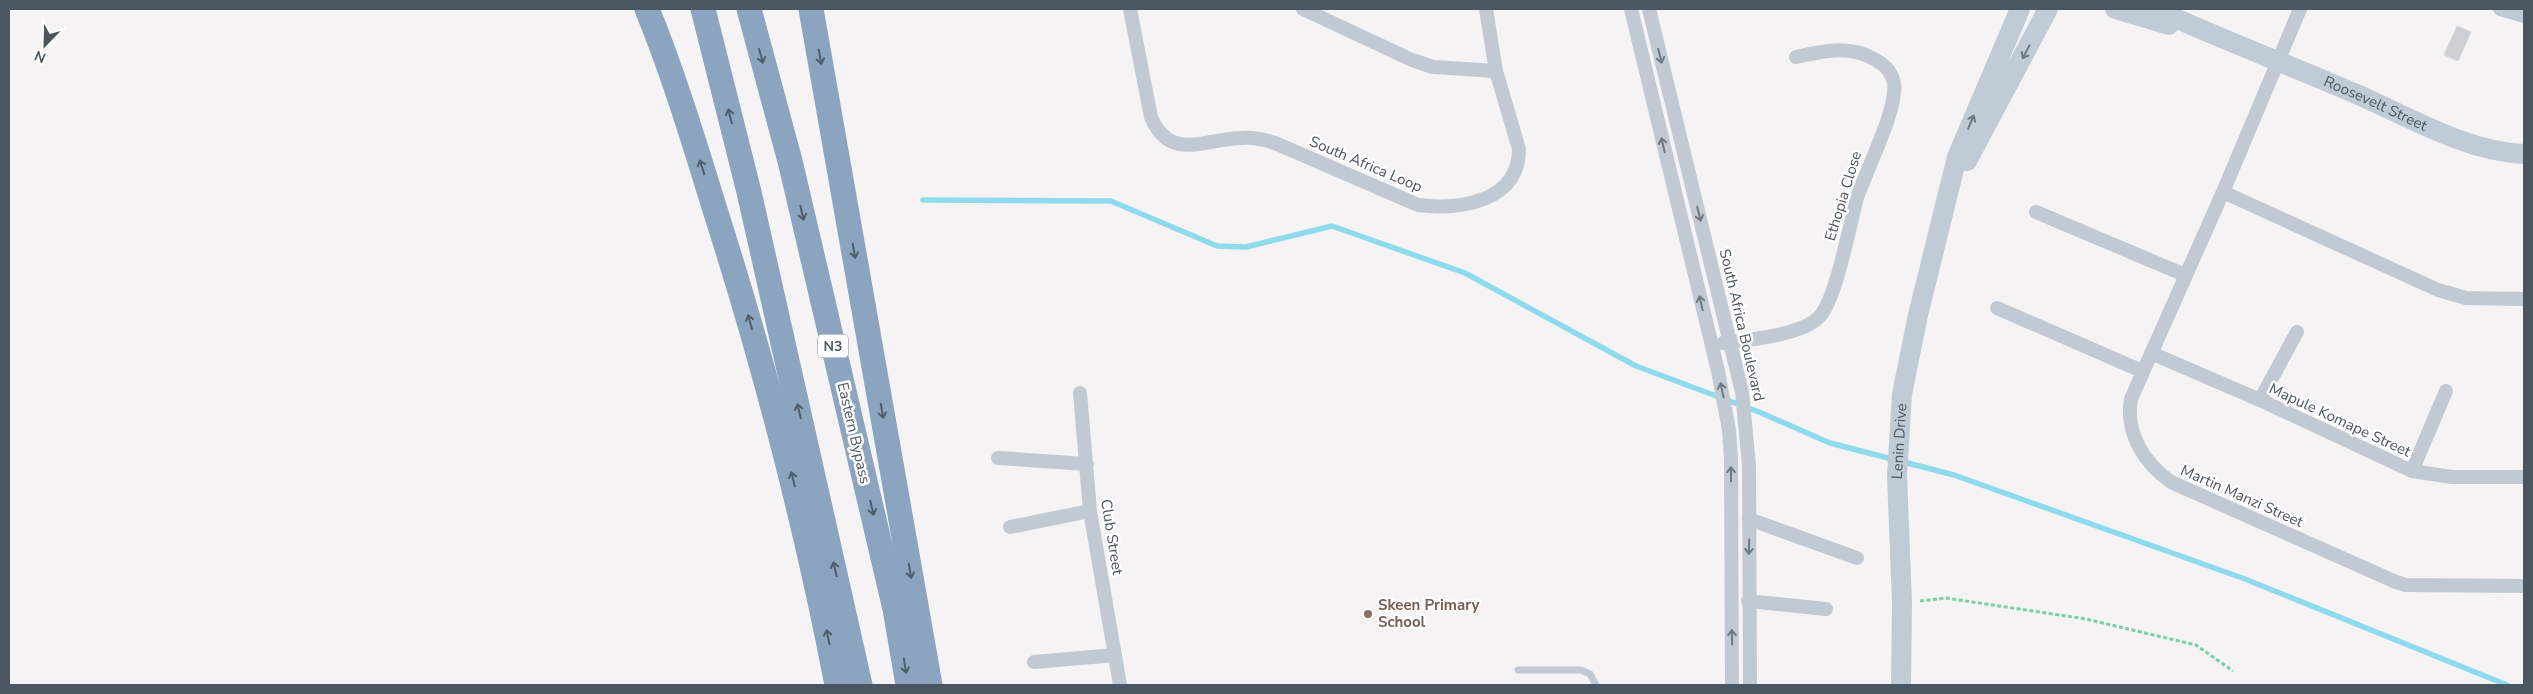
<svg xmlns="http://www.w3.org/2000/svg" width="2533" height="694" font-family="'Nunito Sans',sans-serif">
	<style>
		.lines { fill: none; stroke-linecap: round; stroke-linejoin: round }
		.stream { stroke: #90daee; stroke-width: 5.5 }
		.building { fill: #cdcfd5; stroke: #d7d9de }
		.path { stroke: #7ad0a6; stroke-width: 3; stroke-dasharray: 4 2.5; stroke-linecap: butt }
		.lane { stroke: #c1cad2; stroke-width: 7 }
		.street { stroke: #c1cad2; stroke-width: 14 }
		.secondary { stroke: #c1cbd6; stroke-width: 20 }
		.highway { stroke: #8ba5c1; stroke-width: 25 }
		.oneway { stroke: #6e7984 }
		.oneway2 { stroke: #505e6b }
		.oneway3 { stroke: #6e7983 }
		.education-dot { fill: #8d6e63; stroke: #fff; stroke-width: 2 }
		.labels { text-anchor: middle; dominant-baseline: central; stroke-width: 5; stroke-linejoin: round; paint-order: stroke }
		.shield { fill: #fff; stroke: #808990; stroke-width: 1 }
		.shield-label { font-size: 14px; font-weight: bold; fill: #4a5661 }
		.street-label { font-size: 15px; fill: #4a5661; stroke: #fff }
		.education-label { font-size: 15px; font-weight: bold; fill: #785e54; stroke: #fff; text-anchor: start }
	</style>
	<rect width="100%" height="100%" fill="#f5f3f3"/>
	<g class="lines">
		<path class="stream" d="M923,200L1111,201L1217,246L1246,247L1332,226L1465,273L1636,366L1759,412L1830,443L1954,475L2245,579L2507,685"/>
	</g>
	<path class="building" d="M2457,26L2471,32L2458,61L2444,55Z"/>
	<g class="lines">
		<path class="path" d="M1920,601L1946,598L2086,619L2196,645L2233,671"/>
		<path class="lane" d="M1518,670H1581L1590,674L1596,685"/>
		<g class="street">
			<path d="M1130,9L1151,117C1170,162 1204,139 1241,138C1253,137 1263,139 1275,143L1418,205C1460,210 1519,202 1519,149L1496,71L1486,9"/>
			<path d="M1303,9L1412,60L1433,67L1496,71"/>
			<path d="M1631,9L1718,371L1729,430L1731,459L1732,685"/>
			<path d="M1649,9L1742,392L1749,465L1750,685"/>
			<path d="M2300,9L2223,192L2131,399C2125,433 2144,463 2171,482L2396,582L2406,585L2524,586"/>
			<path d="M2500,9L2524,16"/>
			<path d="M2223,192L2438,290L2466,298L2524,299"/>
			<path d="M2036,212L2185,275"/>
			<path d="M1997,308L2142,371"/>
			<path d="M1723,343C1748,340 1804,335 1820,316C1836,299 1850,224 1857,198C1866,170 1898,109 1894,83C1892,73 1885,65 1876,60C1850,44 1823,51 1796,57"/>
			<path d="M2151,353L2260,400L2412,471L2452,477H2524"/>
			<path d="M1080,393L1090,511L1120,685"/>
			<path d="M2260,400L2297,332"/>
			<path d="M998,458L1087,464"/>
			<path d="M2412,471L2446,391"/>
			<path d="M1749,519L1857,558"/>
			<path d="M1010,527L1090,511"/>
			<path d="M1748,601L1826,609"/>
			<path d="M1034,662L1115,655"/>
		</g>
		<g class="secondary">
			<path d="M2115,9L2169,25"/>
			<path id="s1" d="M2155,9C2220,39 2287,64 2354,93C2408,116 2464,151 2524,154"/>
			<path d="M1967,161L2048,9"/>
			<path id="s2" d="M1901,685L1902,603L1897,476L1902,394L1918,315L1957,157L2020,9"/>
		</g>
		<g class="highway">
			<path d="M647,9C674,75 695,145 716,213C766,370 806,524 837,685"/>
			<path d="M703,9L749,192L860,685"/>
			<path d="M749,9L790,161L895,609L908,685"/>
			<path d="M811,9L930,685"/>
		</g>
	</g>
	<defs><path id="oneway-shaft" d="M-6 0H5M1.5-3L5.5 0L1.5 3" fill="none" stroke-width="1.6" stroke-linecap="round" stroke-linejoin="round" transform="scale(1.25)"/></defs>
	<g class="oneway">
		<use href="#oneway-shaft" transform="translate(2026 52) rotate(118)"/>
		<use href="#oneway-shaft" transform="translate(1971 122) rotate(-67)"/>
	</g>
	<g class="oneway2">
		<use href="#oneway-shaft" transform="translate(761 56) rotate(75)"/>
		<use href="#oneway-shaft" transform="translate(820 57) rotate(80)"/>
		<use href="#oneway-shaft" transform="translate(730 116) rotate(-104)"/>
		<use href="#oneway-shaft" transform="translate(702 167) rotate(-108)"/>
		<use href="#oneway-shaft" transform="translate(802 213) rotate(77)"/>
		<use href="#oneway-shaft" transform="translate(854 251) rotate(80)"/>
		<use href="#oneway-shaft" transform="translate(750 322) rotate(-106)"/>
		<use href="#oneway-shaft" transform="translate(799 411) rotate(-103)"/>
		<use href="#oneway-shaft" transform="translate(882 411) rotate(80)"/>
		<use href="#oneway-shaft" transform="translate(793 479) rotate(-104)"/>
		<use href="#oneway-shaft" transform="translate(872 508) rotate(77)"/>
		<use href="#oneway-shaft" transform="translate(835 569) rotate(-103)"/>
		<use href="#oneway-shaft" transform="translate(910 571) rotate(80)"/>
		<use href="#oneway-shaft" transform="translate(828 637) rotate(-101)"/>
		<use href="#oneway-shaft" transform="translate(905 666) rotate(81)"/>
	</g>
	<g class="oneway3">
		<use href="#oneway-shaft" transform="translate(1660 56) rotate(76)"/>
		<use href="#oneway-shaft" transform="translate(1663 145) rotate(-103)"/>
		<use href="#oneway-shaft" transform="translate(1699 214) rotate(76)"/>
		<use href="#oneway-shaft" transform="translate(1701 303) rotate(-103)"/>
		<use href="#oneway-shaft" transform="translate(1722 390) rotate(-102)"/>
		<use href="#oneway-shaft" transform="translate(1731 474) rotate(-90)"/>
		<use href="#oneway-shaft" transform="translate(1749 547) rotate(91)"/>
		<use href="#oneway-shaft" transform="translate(1732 637) rotate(-91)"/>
	</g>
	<circle class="education-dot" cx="1368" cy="614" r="5"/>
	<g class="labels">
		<rect class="shield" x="818" y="334.5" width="30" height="23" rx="4"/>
		<g class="shield-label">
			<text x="833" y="346">N3</text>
		</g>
		<g class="street-label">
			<text stroke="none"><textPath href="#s1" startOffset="240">Roosevelt Street</textPath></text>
			<text transform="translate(1366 164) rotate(23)">South Africa Loop</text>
			<text transform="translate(1843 196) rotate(-73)">Ethopia Close</text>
			<text transform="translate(1742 325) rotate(77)">South Africa Boulevard</text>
			<text transform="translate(2340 420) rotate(25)">Mapule Komape Street</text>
			<text transform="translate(854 433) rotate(77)">Eastern Bypass</text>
			<text stroke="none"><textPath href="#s2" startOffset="244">Lenin Drive</textPath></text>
			<text transform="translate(2242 496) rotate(24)">Martin Manzi Street</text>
			<text transform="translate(1112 537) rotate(81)">Club Street</text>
		</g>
		<g class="education-label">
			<text x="1378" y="605">Skeen Primary<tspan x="1378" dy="17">School</tspan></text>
		</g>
	</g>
	<rect width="2533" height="694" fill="none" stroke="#4a5661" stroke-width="20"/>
	<g transform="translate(45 45) rotate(203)" stroke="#ffffff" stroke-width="4" paint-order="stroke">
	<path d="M0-4L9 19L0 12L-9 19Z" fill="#4a5661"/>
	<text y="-8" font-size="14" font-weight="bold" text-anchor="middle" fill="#4a5661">N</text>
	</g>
</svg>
